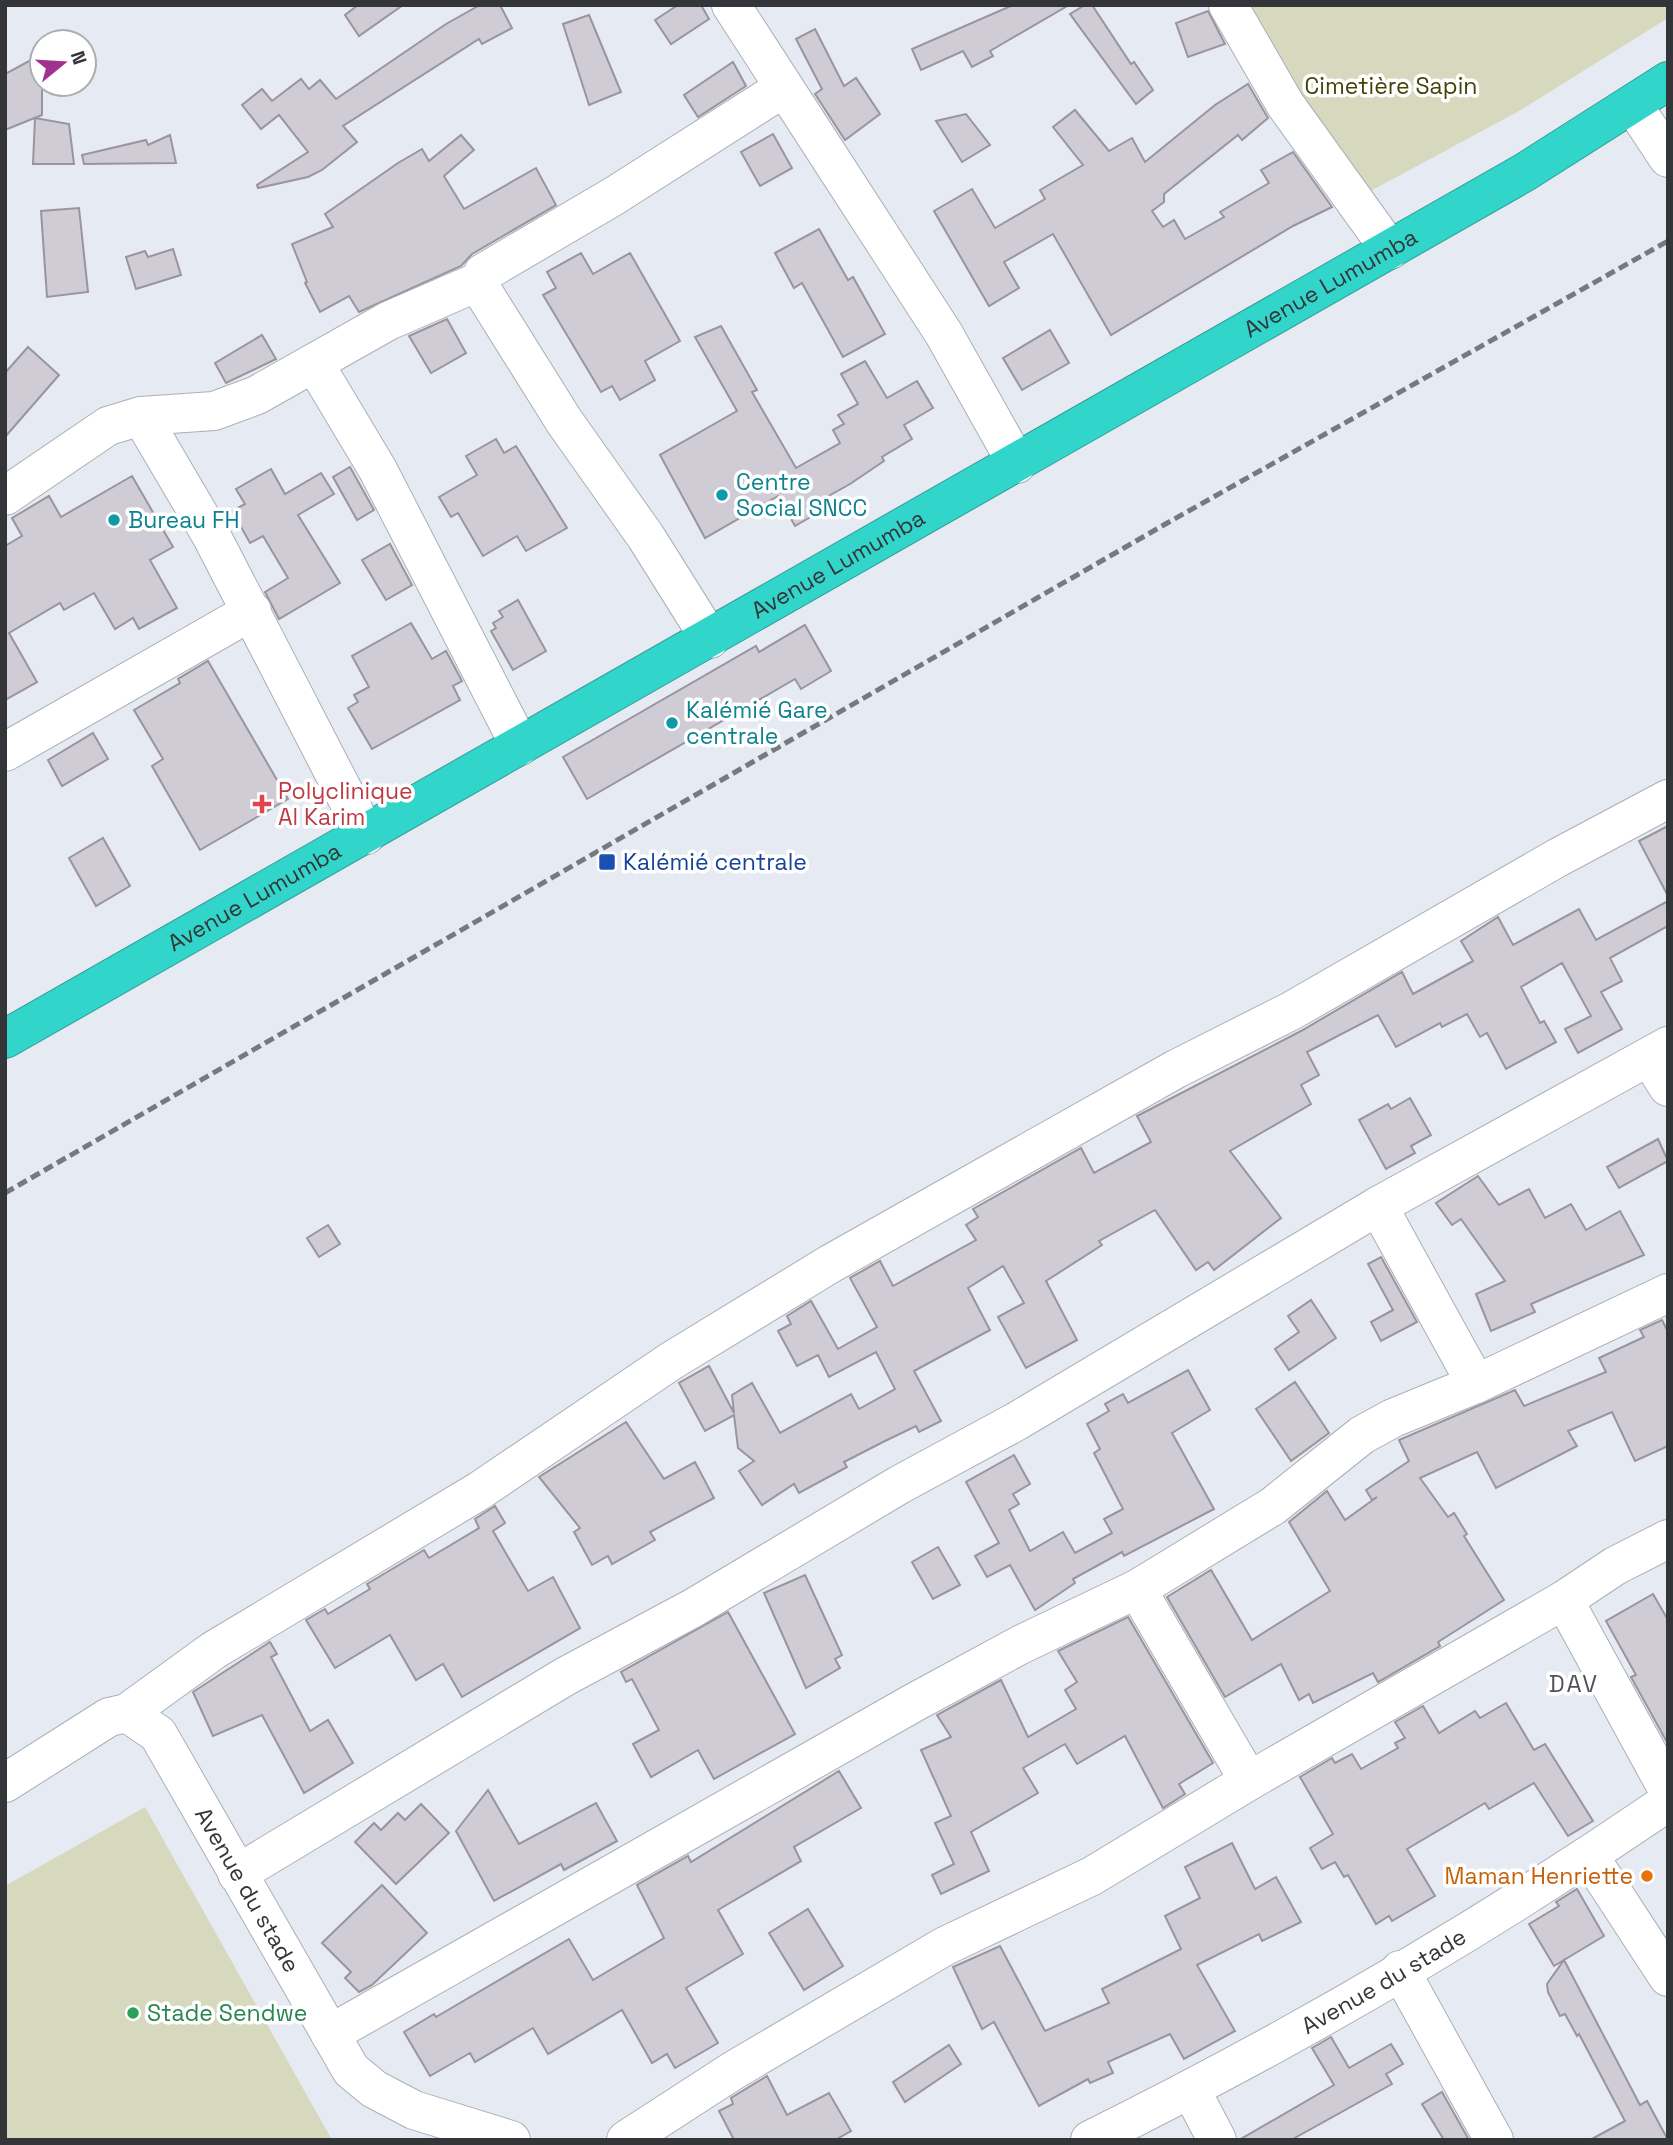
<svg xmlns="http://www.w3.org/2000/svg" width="1673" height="2145" font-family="'Space Grotesk',sans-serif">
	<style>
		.green { fill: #d7d9be }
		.building { fill: #d0ccd5; stroke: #99949d; stroke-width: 2 }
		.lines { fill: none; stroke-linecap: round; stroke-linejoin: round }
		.minor-casing { stroke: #abafb8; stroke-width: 40 }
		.highway-casing { stroke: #329d97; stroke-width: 40 }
		.minor { stroke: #fff; stroke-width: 38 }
		.highway { stroke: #31d5ca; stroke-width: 38 }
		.rail { stroke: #76797e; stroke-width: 5; stroke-dasharray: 10 5; stroke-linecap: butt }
		.culture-dot { fill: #0f9aa8; stroke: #fff; stroke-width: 2.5 }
		.health-dot { fill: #e0444e; stroke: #fff; stroke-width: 2.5 }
		.transit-dot { fill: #1a4fb4; stroke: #fff; stroke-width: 2.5 }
		.food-dot { fill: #e8710a; stroke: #fff; stroke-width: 2.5 }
		.leisure-dot { fill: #2e9e5b; stroke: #fff; stroke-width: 2.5 }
		.labels { text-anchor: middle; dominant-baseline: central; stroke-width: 7; stroke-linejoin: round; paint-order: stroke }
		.park-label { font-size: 23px; fill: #414307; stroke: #fff }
		.street-label { font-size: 23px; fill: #333538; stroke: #fff }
		.culture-label { font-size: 23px; fill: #0d838f; stroke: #fff; text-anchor: start }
		.health-label { font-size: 23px; fill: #be3a42; stroke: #fff; text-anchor: start }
		.transit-label { font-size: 23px; fill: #164399; stroke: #fff; text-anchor: start }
		.food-label { font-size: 23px; fill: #c56008; stroke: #fff; text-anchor: end }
		.leisure-label { font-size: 23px; fill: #27864d; stroke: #fff; text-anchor: start }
		.neighbourhood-label { font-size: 24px; letter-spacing: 2px; fill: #4f525a; stroke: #fff }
	</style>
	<rect width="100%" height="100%" fill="#e6eaf3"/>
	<g class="green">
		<path d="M1240,5H1668V18L1519,111L1367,193Z"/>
		<path d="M145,1807L332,2140H5V1886Z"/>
	</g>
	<g class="building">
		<path d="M358,5H403L359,36L345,15Z"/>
		<path d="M480,5H500L512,28L482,44L479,39L343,126L357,142L322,170L308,177L258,188L257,185L308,152L279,115L261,129L242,105L262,89L272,101L301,79L309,89L320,80L336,99L446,24Z"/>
		<path d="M678,5H701L709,19L671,44L655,20Z"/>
		<path d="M1013,5H1069L990,51L993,56L972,67L963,51L921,70L912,49Z"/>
		<path d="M1085,5H1092L1131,64L1134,62L1153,90L1136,104L1070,14Z"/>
		<path d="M1208,11L1225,44L1188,57L1176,23Z"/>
		<path d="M589,15L621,92L589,105L563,24Z"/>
		<path d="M815,29L844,86L856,78L880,114L845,140L815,94L822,89L796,39Z"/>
		<path d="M42,54V115L5,130V74Z"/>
		<path d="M733,62L746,86L698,117L684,95Z"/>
		<path d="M1248,84L1268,118L1242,140L1238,135L1164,194V202L1152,211L1163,227L1174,220L1185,239L1224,217L1220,212L1269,183L1261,170L1293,152L1332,207L1293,226L1111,335L1053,234L1004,262L1019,288L989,306L934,211L972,189L995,228L1045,199L1040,190L1083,165L1053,127L1075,110L1109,151L1132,138L1145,162L1215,105Z"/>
		<path d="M966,114L990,145L962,162L936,121Z"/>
		<path d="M35,118L69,124L74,164H33Z"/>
		<path d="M773,134L792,168L760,186L741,152Z"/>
		<path d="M170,135L176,163L84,164L82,155L146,140L148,145Z"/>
		<path d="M461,135L474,150L444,176L464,209L536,168L556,205L472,254L461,266L359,312L349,296L320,312L305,283L307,282L292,244L333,227L325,214L398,163L422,149L429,161Z"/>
		<path d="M79,208L88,292L47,297L41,211Z"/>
		<path d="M819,229L848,280L853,277L885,334L843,357L802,283L794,288L775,253Z"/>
		<path d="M173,249L181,275L136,289L126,257L145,251L148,257Z"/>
		<path d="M581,253L593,274L630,253L680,341L645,361L655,380L620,400L612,386L601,392L543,295L556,288L547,272Z"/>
		<path d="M447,319L466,353L431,373L409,336Z"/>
		<path d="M721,326L757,390L752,392L796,468L840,443L833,430L844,424L838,415L858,404L841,374L865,361L887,398L917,381L933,408L904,425L912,439L882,457L884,461L850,484L816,503L821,511L795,526L778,496L705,538L660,455L737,411L695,337Z"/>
		<path d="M1050,330L1069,363L1022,390L1003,358Z"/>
		<path d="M262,335L276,359L226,383L215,363Z"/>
		<path d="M28,347L59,375L5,437V373Z"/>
		<path d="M496,439L504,453L516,446L567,528L526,551L517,536L483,556L458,513L451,517L439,497L477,475L466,456Z"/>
		<path d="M350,467L374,510L357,520L333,477Z"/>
		<path d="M271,469L285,494L321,473L334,494L298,515L340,583L279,619L265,592L288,578L263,536L250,543L232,511L245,504L236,489Z"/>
		<path d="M132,476L173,547L150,560L177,608L139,629L133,618L115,629L94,593L64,610L60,603L9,633L37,682L5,700V546L22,536L12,518L49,496L61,517Z"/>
		<path d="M390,544L412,585L386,600L362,560Z"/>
		<path d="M518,600L546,651L513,670L491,631L496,628L493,623L503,617L499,611Z"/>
		<path d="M411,623L432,659L446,651L462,681L453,686L460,700L372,749L348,708L358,702L354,695L369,687L352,656Z"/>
		<path d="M805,625L831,671L801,689L795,679L587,799L563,757L756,646L759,652Z"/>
		<path d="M208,661L288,799L200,850L152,766L163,759L134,710L180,683L178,679Z"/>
		<path d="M93,733L108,759L62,786L48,760Z"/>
		<path d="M1668,826V896L1639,841Z"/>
		<path d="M103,838L130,886L96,906L69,858Z"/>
		<path d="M1668,901V926L1610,958L1622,981L1601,992L1622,1029L1578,1053L1565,1029L1591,1016L1562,963L1521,987L1540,1023L1544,1021L1556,1042L1506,1069L1487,1033L1480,1037L1467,1014L1442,1027L1440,1023L1396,1047L1378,1015L1307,1052L1319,1075L1301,1085L1311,1104L1230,1151L1281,1218L1214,1270L1208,1262L1196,1270L1155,1210L1099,1241L1102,1245L1046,1281L1077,1340L1026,1368L998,1317L1024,1303L1003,1266L968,1288L990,1330L914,1371L941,1421L919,1432L916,1426L883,1442L844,1462L847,1467L799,1493L794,1484L762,1505L739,1471L754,1461L738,1448L734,1415L705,1431L679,1383L709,1366L734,1413L732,1395L752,1383L780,1433L851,1394L859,1409L895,1389L876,1352L829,1377L818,1355L797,1366L778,1331L791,1324L787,1316L811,1301L838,1349L877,1327L850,1278L880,1261L893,1286L976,1240L966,1225L978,1217L973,1209L1081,1148L1094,1173L1151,1142L1137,1116L1301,1031L1402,972L1413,994L1473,961L1461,941L1498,917L1513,945L1579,909L1596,940Z"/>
		<path d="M1410,1098L1431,1135L1411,1146L1415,1153L1386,1169L1359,1120L1388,1104L1391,1109Z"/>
		<path d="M1658,1139L1668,1161L1619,1188L1607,1167Z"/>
		<path d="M1478,1176L1499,1205L1529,1189L1545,1218L1571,1204L1586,1230L1620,1211L1644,1255L1531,1304L1535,1312L1491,1331L1476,1294L1505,1281L1461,1219L1452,1225L1436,1203Z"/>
		<path d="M328,1225L340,1244L319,1257L307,1238Z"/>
		<path d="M1381,1257L1417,1322L1381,1341L1371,1322L1393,1310L1368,1264Z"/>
		<path d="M1311,1300L1336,1338L1289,1370L1275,1349L1299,1332L1288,1316Z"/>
		<path d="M1662,1320L1668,1332V1446L1635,1461L1612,1412L1568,1431L1577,1446L1496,1488L1477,1452L1420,1478L1448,1517L1454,1513L1467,1534L1464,1536L1504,1600L1438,1642L1440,1646L1378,1682L1373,1673L1313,1703L1309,1694L1299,1700L1281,1664L1225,1697L1167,1597L1211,1570L1252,1640L1330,1591L1289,1522L1327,1491L1345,1520L1377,1497L1372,1500L1366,1490L1409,1461L1399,1440L1515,1390L1524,1406L1606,1372L1599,1358L1644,1337L1640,1330Z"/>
		<path d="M1188,1370L1210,1410L1172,1433L1214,1509L1124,1556L1122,1552L1073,1579L1075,1583L1035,1610L1010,1565L987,1577L975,1556L999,1543L966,1482L1014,1455L1030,1484L1013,1494L1019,1504L1009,1510L1030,1551L1063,1532L1075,1553L1112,1533L1104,1519L1123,1509L1094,1453L1100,1449L1087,1424L1109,1411L1105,1404L1123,1394L1128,1403Z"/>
		<path d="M1295,1382L1329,1433L1291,1461L1256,1409Z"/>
		<path d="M626,1422L664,1479L695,1462L714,1498L650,1532L655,1540L612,1564L608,1556L592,1565L574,1532L580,1528L539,1477Z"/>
		<path d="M495,1506L505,1523L493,1531L528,1591L553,1577L580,1628L462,1697L443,1664L416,1680L390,1635L335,1668L306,1620L325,1609L328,1614L370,1589L367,1584L424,1550L429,1558L479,1528L475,1519Z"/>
		<path d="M938,1547L960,1585L933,1599L912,1562Z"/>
		<path d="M805,1575L842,1655L835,1659L840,1668L806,1688L764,1593Z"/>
		<path d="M1653,1594L1668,1620V1744L1631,1677L1636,1675L1606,1621Z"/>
		<path d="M728,1612L795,1734L714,1779L698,1750L651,1777L633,1744L659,1730L632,1679L626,1682L621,1672Z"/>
		<path d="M1128,1617L1213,1763L1179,1784L1185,1794L1163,1808L1125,1736L1077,1764L1065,1744L1023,1768L1038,1793L971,1832L989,1871L941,1894L932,1875L954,1864L935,1823L951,1816L921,1750L951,1737L937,1715L1001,1680L1028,1737L1076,1709L1065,1690L1077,1682L1058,1651Z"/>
		<path d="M270,1642L277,1654L271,1657L310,1731L328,1720L353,1763L304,1793L262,1715L213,1736L193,1692Z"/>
		<path d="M1506,1703L1534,1750L1545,1744L1593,1821L1568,1836L1534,1783L1489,1809L1485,1803L1407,1849L1435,1896L1392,1921L1389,1916L1376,1924L1348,1875L1344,1877L1335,1862L1322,1869L1310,1848L1333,1834L1300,1777L1332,1758L1335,1763L1352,1754L1361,1769L1398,1748L1395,1743L1405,1738L1395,1722L1423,1706L1439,1733L1475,1711L1480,1718Z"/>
		<path d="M839,1771L861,1808L794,1847L801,1861L718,1910L743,1954L686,1988L718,2043L675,2068L667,2054L652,2063L622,2010L548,2054L533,2028L475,2062L470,2053L430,2076L404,2032L434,2014L436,2017L569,1939L593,1980L664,1938L637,1885L688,1856L691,1862Z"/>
		<path d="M488,1790L519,1844L596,1803L617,1841L564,1870L561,1864L494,1901L456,1831Z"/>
		<path d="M421,1804L449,1833L396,1884L355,1842L374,1823L381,1830L398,1813L405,1820Z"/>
		<path d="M1232,1843L1255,1889L1276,1877L1301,1922L1262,1941L1259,1934L1197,1965L1235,2031L1184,2059L1170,2034L1108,2062L1113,2073L1090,2083L1088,2079L1039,2106L994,2022L982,2029L953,1967L1000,1946L1045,2031L1109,2003L1102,1989L1181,1949L1165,1916L1200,1898L1185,1867Z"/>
		<path d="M382,1885L427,1933L372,1985L359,1992L345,1978L351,1972L322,1943Z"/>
		<path d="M1577,1889L1604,1936L1554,1966L1529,1924L1559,1906L1556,1902Z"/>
		<path d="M808,1909L843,1966L804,1990L769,1933Z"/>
		<path d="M1564,1960L1640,2105L1647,2101L1668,2140H1590L1625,2121L1579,2034L1577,2036L1565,2014L1560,2016L1548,1992L1547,1984Z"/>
		<path d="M1331,2037L1349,2068L1391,2044L1403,2064L1386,2074L1392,2084L1291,2140H1239L1334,2085L1312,2048Z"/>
		<path d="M949,2045L961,2064L905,2102L893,2082Z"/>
		<path d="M767,2076L787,2115L829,2093L851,2131L835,2140H734L719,2111L733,2104L731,2098Z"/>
		<path d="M1442,2092L1469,2140H1444L1422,2104Z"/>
	</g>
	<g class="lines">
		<g class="minor-casing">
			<g id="minor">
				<path d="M731,5L944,334L1017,464"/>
				<path d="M1228,5L1285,104L1390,250"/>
				<path d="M1633,105L1668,158"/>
				<path d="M480,281L482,290L564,421L646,537L710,639"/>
				<path d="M314,363L378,470L520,746"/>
				<path d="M141,416L211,535L366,835"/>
				<path d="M5,496L108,426L141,416L214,411L257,395L388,321L480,281L483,273L614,196L782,89"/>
				<path d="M5,752L252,611"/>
				<path d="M1649,1057L1668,1087"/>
				<path d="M1378,1206L1476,1384"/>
				<path d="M1137,1589L1249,1781"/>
				<path d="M1564,1600L1668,1790"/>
				<path id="s1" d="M127,1713L158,1734L351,2070L374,2089L414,2110L511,2140"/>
				<path d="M5,1783L109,1717L127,1713L214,1650L479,1491L671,1361L830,1264L1176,1069L1291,1011L1557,858L1668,799"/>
				<path d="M1589,1856L1668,1977"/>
				<path d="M237,1874L566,1676L693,1608L899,1485L1017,1421L1378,1206L1668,1046"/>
				<path d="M1400,1970L1494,2140"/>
				<path d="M330,2034L915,1702L1020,1645L1137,1589L1273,1506L1362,1435L1393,1418L1476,1384L1668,1293"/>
				<path d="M1191,2090L1217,2140"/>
				<path d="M626,2140L734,2070L945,1946L1092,1876L1249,1781L1564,1600L1615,1566L1668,1539"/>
				<path id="s2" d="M1090,2140C1290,2041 1484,1928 1668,1802"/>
			</g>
		</g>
		<g class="highway-casing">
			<g id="highway">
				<path id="s3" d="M5,1039L1525,172L1668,81"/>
			</g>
		</g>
		<use href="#minor" class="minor"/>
		<use href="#highway" class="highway"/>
		<path class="rail" d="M5,1193L1169,522L1668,241"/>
	</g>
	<g class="culture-dot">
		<circle cx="722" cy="495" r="7"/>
		<circle cx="114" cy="520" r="7"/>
		<circle cx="672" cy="723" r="7"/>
	</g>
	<path class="health-dot" d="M258.5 793.5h7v7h7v7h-7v7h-7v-7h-7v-7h7z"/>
	<rect class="transit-dot" x="598" y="853" width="18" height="18" rx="3.5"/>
	<circle class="food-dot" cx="1647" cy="1876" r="7"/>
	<circle class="leisure-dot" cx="133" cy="2013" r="7"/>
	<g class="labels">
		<g class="park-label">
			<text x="1391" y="86">Cimetière Sapin</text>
		</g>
		<g class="street-label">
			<text stroke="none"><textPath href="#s3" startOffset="1526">Avenue Lumumba</textPath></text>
			<text stroke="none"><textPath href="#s3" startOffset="959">Avenue Lumumba</textPath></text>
			<text stroke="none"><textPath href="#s3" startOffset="287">Avenue Lumumba</textPath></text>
			<text stroke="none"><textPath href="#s1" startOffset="217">Avenue du stade</textPath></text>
			<text stroke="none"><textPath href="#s2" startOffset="334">Avenue du stade</textPath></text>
		</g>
		<g class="culture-label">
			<text x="736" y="482">Centre<tspan x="736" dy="26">Social SNCC</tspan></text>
			<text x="128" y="520">Bureau FH</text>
			<text x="686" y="710">Kalémié Gare<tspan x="686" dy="26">centrale</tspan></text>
		</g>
		<g class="health-label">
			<text x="278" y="791">Polyclinique<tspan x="278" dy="26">Al Karim</tspan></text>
		</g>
		<g class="transit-label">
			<text x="623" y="862">Kalémié centrale</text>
		</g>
		<g class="food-label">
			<text x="1633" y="1876">Maman Henriette</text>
		</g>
		<g class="leisure-label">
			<text x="147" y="2013">Stade Sendwe</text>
		</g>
		<g class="neighbourhood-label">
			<text x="1574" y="1683">DAV</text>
		</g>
	</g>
	<rect width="1673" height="2145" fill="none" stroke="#333538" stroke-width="14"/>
	<g transform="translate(63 63) rotate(72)"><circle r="33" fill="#ffffff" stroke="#adaeaf" stroke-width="2"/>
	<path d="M0-5L12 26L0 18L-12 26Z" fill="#a1318f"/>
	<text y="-10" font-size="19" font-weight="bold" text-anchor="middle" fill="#333538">N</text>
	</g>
</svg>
